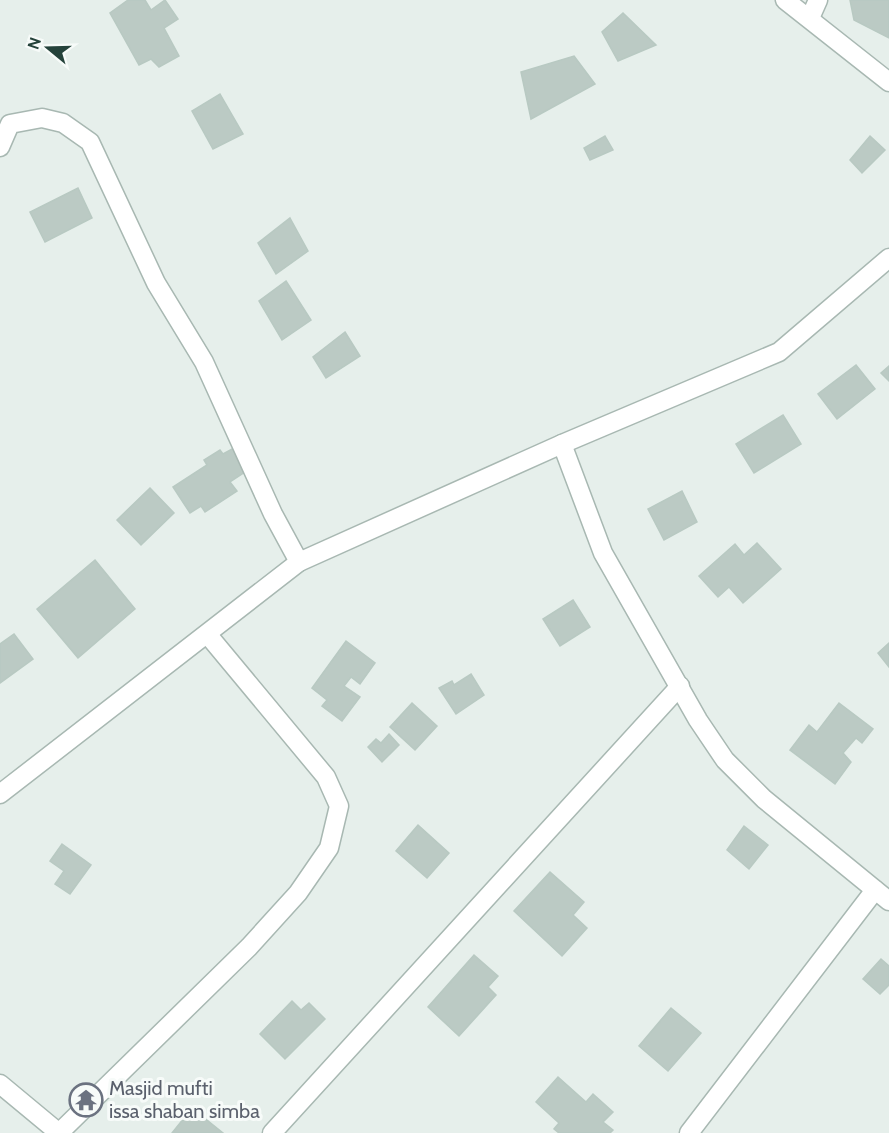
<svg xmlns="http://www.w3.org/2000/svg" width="889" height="1133" font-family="Cabin,sans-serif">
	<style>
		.building { fill: #bbcac4; stroke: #b8c9c2; stroke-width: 1.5 }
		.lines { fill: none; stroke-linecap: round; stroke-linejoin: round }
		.minor-casing { stroke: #a8b8b2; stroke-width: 21 }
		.minor { stroke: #fff; stroke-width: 18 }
		.labels { text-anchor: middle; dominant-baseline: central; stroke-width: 6; stroke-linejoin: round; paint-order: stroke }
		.worship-label { font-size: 20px; fill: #5b616d; stroke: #f7fbf9; text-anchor: start }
	</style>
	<rect width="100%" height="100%" fill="#e6efeb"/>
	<g class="building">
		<path d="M128,0H145L151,10L165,0L178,19L164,28L179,56L159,67L151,59L139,65L110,13Z"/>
		<path d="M850,0H889V38L854,20Z"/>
		<path d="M623,13L656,45L618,61L602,32Z"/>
		<path d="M574,56L595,84L531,119L521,72Z"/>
		<path d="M220,94L243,134L213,149L192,111Z"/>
		<path d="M605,136L613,150L590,160L584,148Z"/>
		<path d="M870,136L885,150L862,173L850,160Z"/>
		<path d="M78,188L92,218L45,242L30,212Z"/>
		<path d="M290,218L308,251L276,274L258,243Z"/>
		<path d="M286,281L311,320L282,340L259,301Z"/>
		<path d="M345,332L360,356L326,378L313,357Z"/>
		<path d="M856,365L875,389L837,419L818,394Z"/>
		<path d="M889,366V381L881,373Z"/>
		<path d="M783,415L801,444L754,473L736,444Z"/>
		<path d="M234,448L248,470L230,482L237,491L205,512L201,506L190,513L173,487L207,465L204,460L220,450L223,454Z"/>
		<path d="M150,488L174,513L141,545L117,520Z"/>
		<path d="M682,491L697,522L664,540L648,509Z"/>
		<path d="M757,543L781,569L743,603L729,587L718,597L699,576L735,544L744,555Z"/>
		<path d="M95,560L135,609L78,658L37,609Z"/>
		<path d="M573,600L590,627L560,646L543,619Z"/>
		<path d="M14,634L33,659L0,683V644Z"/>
		<path d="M346,641L375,663L360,684L351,677L344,686L360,697L342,721L322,706L327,700L312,688Z"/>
		<path d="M889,643V667L878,653Z"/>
		<path d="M471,674L484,695L456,714L439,688L452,681L454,685Z"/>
		<path d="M412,703L437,726L415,750L390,727Z"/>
		<path d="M839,703L873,729L862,743L856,738L843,753L851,762L835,784L790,750L809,725L817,732Z"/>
		<path d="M389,734L399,745L382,762L368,747L376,739L381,743Z"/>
		<path d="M418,825L449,853L427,878L396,851Z"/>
		<path d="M744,826L768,845L749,869L727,850Z"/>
		<path d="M62,844L91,865L70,894L55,884L64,871L50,861Z"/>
		<path d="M550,872L584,902L573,915L587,928L562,956L514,911Z"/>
		<path d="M474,955L498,976L488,987L496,995L459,1036L428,1007Z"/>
		<path d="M881,959L889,966V985L880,994L863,979Z"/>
		<path d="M292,1001L301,1010L309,1003L325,1019L285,1059L260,1034Z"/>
		<path d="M671,1008L701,1033L668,1071L639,1046Z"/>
		<path d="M558,1077L586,1102L593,1094L613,1112L603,1122L613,1130L610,1133H559L554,1129L559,1123L536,1102Z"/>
		<path d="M192,1108L223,1133H172Z"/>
	</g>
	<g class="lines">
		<g class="minor-casing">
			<g id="minor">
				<path d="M785,0L889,82"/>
				<path d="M810,18L818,0"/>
				<path d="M0,147L10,124L42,118L63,123L90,142L156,283L204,362L273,514L299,562"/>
				<path d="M562,444L603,553L698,720L725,760L764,799L889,901"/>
				<path d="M0,794L299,562L562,444L779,352L889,258"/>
				<path d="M0,1084L59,1133"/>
				<path d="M59,1133L249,947L298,893L329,848L339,806L326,777L208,635"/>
				<path d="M272,1133L680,686"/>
				<path d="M689,1133L875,890"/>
			</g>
		</g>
		<use href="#minor" class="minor"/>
	</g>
	<defs>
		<g id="temple-ring" transform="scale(1.725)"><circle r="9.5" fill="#f7fbf9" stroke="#6b7280" stroke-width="1.5"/><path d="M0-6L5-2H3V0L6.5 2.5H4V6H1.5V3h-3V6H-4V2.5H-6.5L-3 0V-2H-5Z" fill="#6b7280"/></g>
	</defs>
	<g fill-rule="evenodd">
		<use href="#temple-ring" x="86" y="1100"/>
	</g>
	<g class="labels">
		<g class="worship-label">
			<text x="109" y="1088">Masjid mufti<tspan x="109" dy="23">issa shaban simba</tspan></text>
		</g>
	</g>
	<g transform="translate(48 48) rotate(289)" stroke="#f7fbf9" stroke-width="4.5" paint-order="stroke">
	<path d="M0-4.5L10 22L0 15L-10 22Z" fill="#24423a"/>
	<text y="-9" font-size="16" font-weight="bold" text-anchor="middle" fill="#24423a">N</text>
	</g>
</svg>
